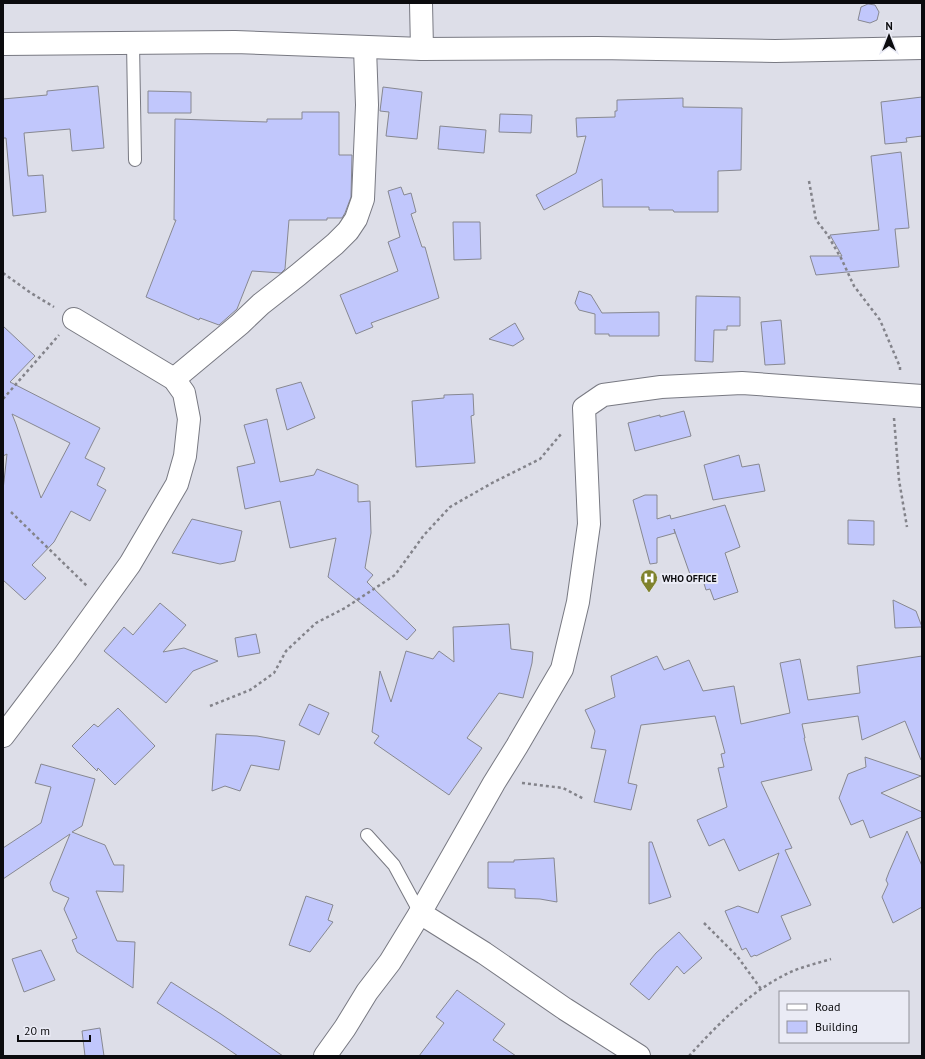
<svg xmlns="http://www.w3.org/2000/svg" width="925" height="1059" font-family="'PT Sans',sans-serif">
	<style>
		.building { fill: #c1c7fc; stroke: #878891; fill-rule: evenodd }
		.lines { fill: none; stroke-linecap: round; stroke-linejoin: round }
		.lane-casing { stroke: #787982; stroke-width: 14 }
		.street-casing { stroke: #787982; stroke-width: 24 }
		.secondary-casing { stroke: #787982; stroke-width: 24 }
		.path { stroke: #83838a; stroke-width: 2.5; stroke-dasharray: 3 3; stroke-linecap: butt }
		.lane { stroke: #fff; stroke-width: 12 }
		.street { stroke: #fff; stroke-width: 22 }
		.secondary { stroke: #fff; stroke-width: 22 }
		.labels { text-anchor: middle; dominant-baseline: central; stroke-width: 4; stroke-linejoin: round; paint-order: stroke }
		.poi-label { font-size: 10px; font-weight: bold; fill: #0b0b0e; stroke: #eaebf5; text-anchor: start }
	</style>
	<rect width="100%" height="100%" fill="#dddee8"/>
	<g class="building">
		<path d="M868,4L875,5L879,12L877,20L870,23L858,20L861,7Z"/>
		<path d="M98,86L104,148L72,151L70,129L24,133L28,176L43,175L46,212L13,216L6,138H3V99L47,95V91Z"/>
		<path d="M383,87L422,92L417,139L386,136L389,112L380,111Z"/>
		<path d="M148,91L191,92V113H148Z"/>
		<path d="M922,97V136L906,138L907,142L885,144L881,102Z"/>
		<path d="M683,98V107L742,108L741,170L718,171V212H674L673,210H649V207H603L602,179L544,210L536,195L576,173L586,136L577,137L576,118L615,117V111H617V100Z"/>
		<path d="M302,112H339V155H352L351,197L345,213L342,218H327V220H289L285,269L281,273L252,271L237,309L219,325L200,318L199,320L146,297L176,220H174L175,119L267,122V119H302Z"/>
		<path d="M500,114L532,115L531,133L499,132Z"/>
		<path d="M440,126L486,130L484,153L438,149Z"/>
		<path d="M901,152L909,228L895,229L899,267L816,275L810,256H842L830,235L879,230L871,156Z"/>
		<path d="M401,187L404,195L411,193L416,212L411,214L422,247H425L439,298L371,323L373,327L356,334L340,295L398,271L388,242L400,237L388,191Z"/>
		<path d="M453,222H480L481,259L454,260Z"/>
		<path d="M579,291L591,295L602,313L659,312V336H609V334H595V314L579,310L575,303Z"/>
		<path d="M696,296L740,297V326H727V330H714L713,362L695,361Z"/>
		<path d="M781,320L785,364L765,365L761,322Z"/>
		<path d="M515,323L524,339L513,346L489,339Z"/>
		<path d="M3,326L35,356L10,382L100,428L85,458L105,468L97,485L106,490L90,521L71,511L54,542L32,565L46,578L25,600L3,580V490L7,454L3,456ZM12,414L70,443L41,498L16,424Z"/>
		<path d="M301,382L315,418L287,430L276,389Z"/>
		<path d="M473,394L474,415L471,416L475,463L416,467L412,401L444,398V395Z"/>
		<path d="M684,411L691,436L635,451L628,423L660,415V417Z"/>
		<path d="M267,419L280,482L314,475L317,469L358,485V502L370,501L371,533L365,568L373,575L367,582L416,630L407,640L328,577L336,538L290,548L280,501L245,509L237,467L255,463L244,425Z"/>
		<path d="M739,455L742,467L759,464L765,491L713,500L704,465Z"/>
		<path d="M645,495H657V519L670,515L671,519L725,505L740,547L725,553L738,592L714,600L710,589L706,590L702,577L692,580L674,529L675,533L657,538V563L650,564L633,500Z"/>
		<path d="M192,519L242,531L235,561L220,564L172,553Z"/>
		<path d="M848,520L874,521V545L848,544Z"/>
		<path d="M893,600L916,611L922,627L895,628Z"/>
		<path d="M160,603L186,625L163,652L184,648L218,661L193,671L166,703L104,651L124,627L133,635Z"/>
		<path d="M509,624L511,649L533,652L532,663L523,698L499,693L467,738L482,748L449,795L374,743L379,736L372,732L380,671L391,702L406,651L433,659L439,651L454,662L453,627Z"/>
		<path d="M256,634L260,653L238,657L235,638Z"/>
		<path d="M657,656L664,670L689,660L703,691L734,686L741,724L790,713L780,663L800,659L808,700L860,693L857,666L922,656V760H921L905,721L862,740L858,716L802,724L805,738H804L812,770L761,782L792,848L785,850L811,905L781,916L791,939L756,956L755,955L751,957L746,948L742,950L725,911L738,906L758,913L779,853L739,871L724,839L709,846L697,820L727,807L718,768L724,767L721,754L725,753L715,716L641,725L628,783L637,785L631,810L594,802L606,750L591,748L595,731L585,710L615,697L611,676Z"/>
		<path d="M309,704L329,713L319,735L299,725Z"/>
		<path d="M118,708L155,746L115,785L98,768L97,771L72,746L94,724L98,727Z"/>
		<path d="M216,734L257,736L285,741L279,770L251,765L240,791L225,786L212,791Z"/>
		<path d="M865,757L921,776L881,793L922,812V817L870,838L863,820L851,825L839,798L848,774L866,767Z"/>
		<path d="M41,764L95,779L82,826L72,832L105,845L114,865H124L123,892L96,891L117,941L135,942L133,988L77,952L72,940L77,938L64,909L69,898L53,891L50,883L70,834L3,879V848L41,823L51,787L35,783Z"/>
		<path d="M907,831L922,866V907L893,923L882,897L888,884L886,880L889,872Z"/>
		<path d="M649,842H652L671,897L649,904Z"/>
		<path d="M554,858L557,902L540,899L515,898V889L488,888V862H514V860Z"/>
		<path d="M306,896L333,905L328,920L333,922L310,952L289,945Z"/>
		<path d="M679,932L702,958L684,974L677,966L649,1000L630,984L656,953Z"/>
		<path d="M41,950L55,980L24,992L12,959Z"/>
		<path d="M171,982L221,1014L283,1056H238L219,1043L157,1003Z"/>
		<path d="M457,990L505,1024L493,1040L516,1056H419L444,1023L436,1017Z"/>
		<path d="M100,1028L104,1056H85L82,1031Z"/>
	</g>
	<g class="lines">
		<g class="lane-casing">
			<g id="lane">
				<path d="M133,43L135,160"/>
				<path d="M367,835L394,865L420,913"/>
			</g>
		</g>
		<g class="street-casing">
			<g id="street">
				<path d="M421,3L422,49"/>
				<path d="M174,379L240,324L261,304L298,275L335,244L348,231L356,219L363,199L367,105L365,48"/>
				<path d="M3,736L65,654L130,564L177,484L185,456L189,419L184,393L174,379L74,319"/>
				<path d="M325,1056L345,1028L367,992L390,962L420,913"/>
				<path d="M639,1056L565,1009L484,953L420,913L494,783L517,746L562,669L578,602L589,524L584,408L603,395L661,387L742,383L922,396"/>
			</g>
		</g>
		<g class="secondary-casing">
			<path id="secondary" d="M3,44L235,42L422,49L597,48L775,51L922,48"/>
		</g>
		<g class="path">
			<path d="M809,181L816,220L827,234L841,258L854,286L880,320L900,367V372"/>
			<path d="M3,273L31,293L54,307"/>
			<path d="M3,399L59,335"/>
			<path d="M894,418L899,480L907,527"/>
			<path d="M11,512L87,586"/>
			<path d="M210,706L250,690L274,673L286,651L316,623L345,608L395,575L424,535L450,507L492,483L540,459L561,434"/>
			<path d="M522,783L563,788L584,799"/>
			<path d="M704,923L737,956L761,989"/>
			<path d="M689,1056C719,1023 752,989 793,971C805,966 818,963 831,959"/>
		</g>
		<use href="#lane" class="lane"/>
		<use href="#street" class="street"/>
		<use href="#secondary" class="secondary"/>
	</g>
	<defs>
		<g id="hospital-pin" transform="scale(0.9)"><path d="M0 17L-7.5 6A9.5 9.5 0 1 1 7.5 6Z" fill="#7f822c" stroke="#eaebf5"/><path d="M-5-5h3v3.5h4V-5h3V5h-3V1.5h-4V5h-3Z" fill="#fff"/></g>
	</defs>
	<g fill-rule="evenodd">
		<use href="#hospital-pin" x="649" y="578"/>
	</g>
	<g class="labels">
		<g class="poi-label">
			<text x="662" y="578">WHO OFFICE</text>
		</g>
	</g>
	<rect width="925" height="1059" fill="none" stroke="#0b0b0e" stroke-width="8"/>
	<rect x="779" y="991" width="130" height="52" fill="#eaebf5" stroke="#919199"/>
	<rect x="787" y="1004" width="20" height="6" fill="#ffffff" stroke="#919199"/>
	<text x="815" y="1011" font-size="12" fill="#0b0b0e">Road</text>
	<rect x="787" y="1021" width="20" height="12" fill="#c1c7fc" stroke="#919199"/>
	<text x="815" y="1031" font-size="12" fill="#0b0b0e">Building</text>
	<g transform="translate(889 36)" stroke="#eaebf5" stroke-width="3" paint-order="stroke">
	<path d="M0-3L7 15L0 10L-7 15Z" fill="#0b0b0e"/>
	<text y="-6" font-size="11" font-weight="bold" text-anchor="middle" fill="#0b0b0e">N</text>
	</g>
	<path d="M18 1035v6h72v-6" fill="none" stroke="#0b0b0e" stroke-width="2"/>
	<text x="24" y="1035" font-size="12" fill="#0b0b0e" stroke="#eaebf5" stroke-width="3" paint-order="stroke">20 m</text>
</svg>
